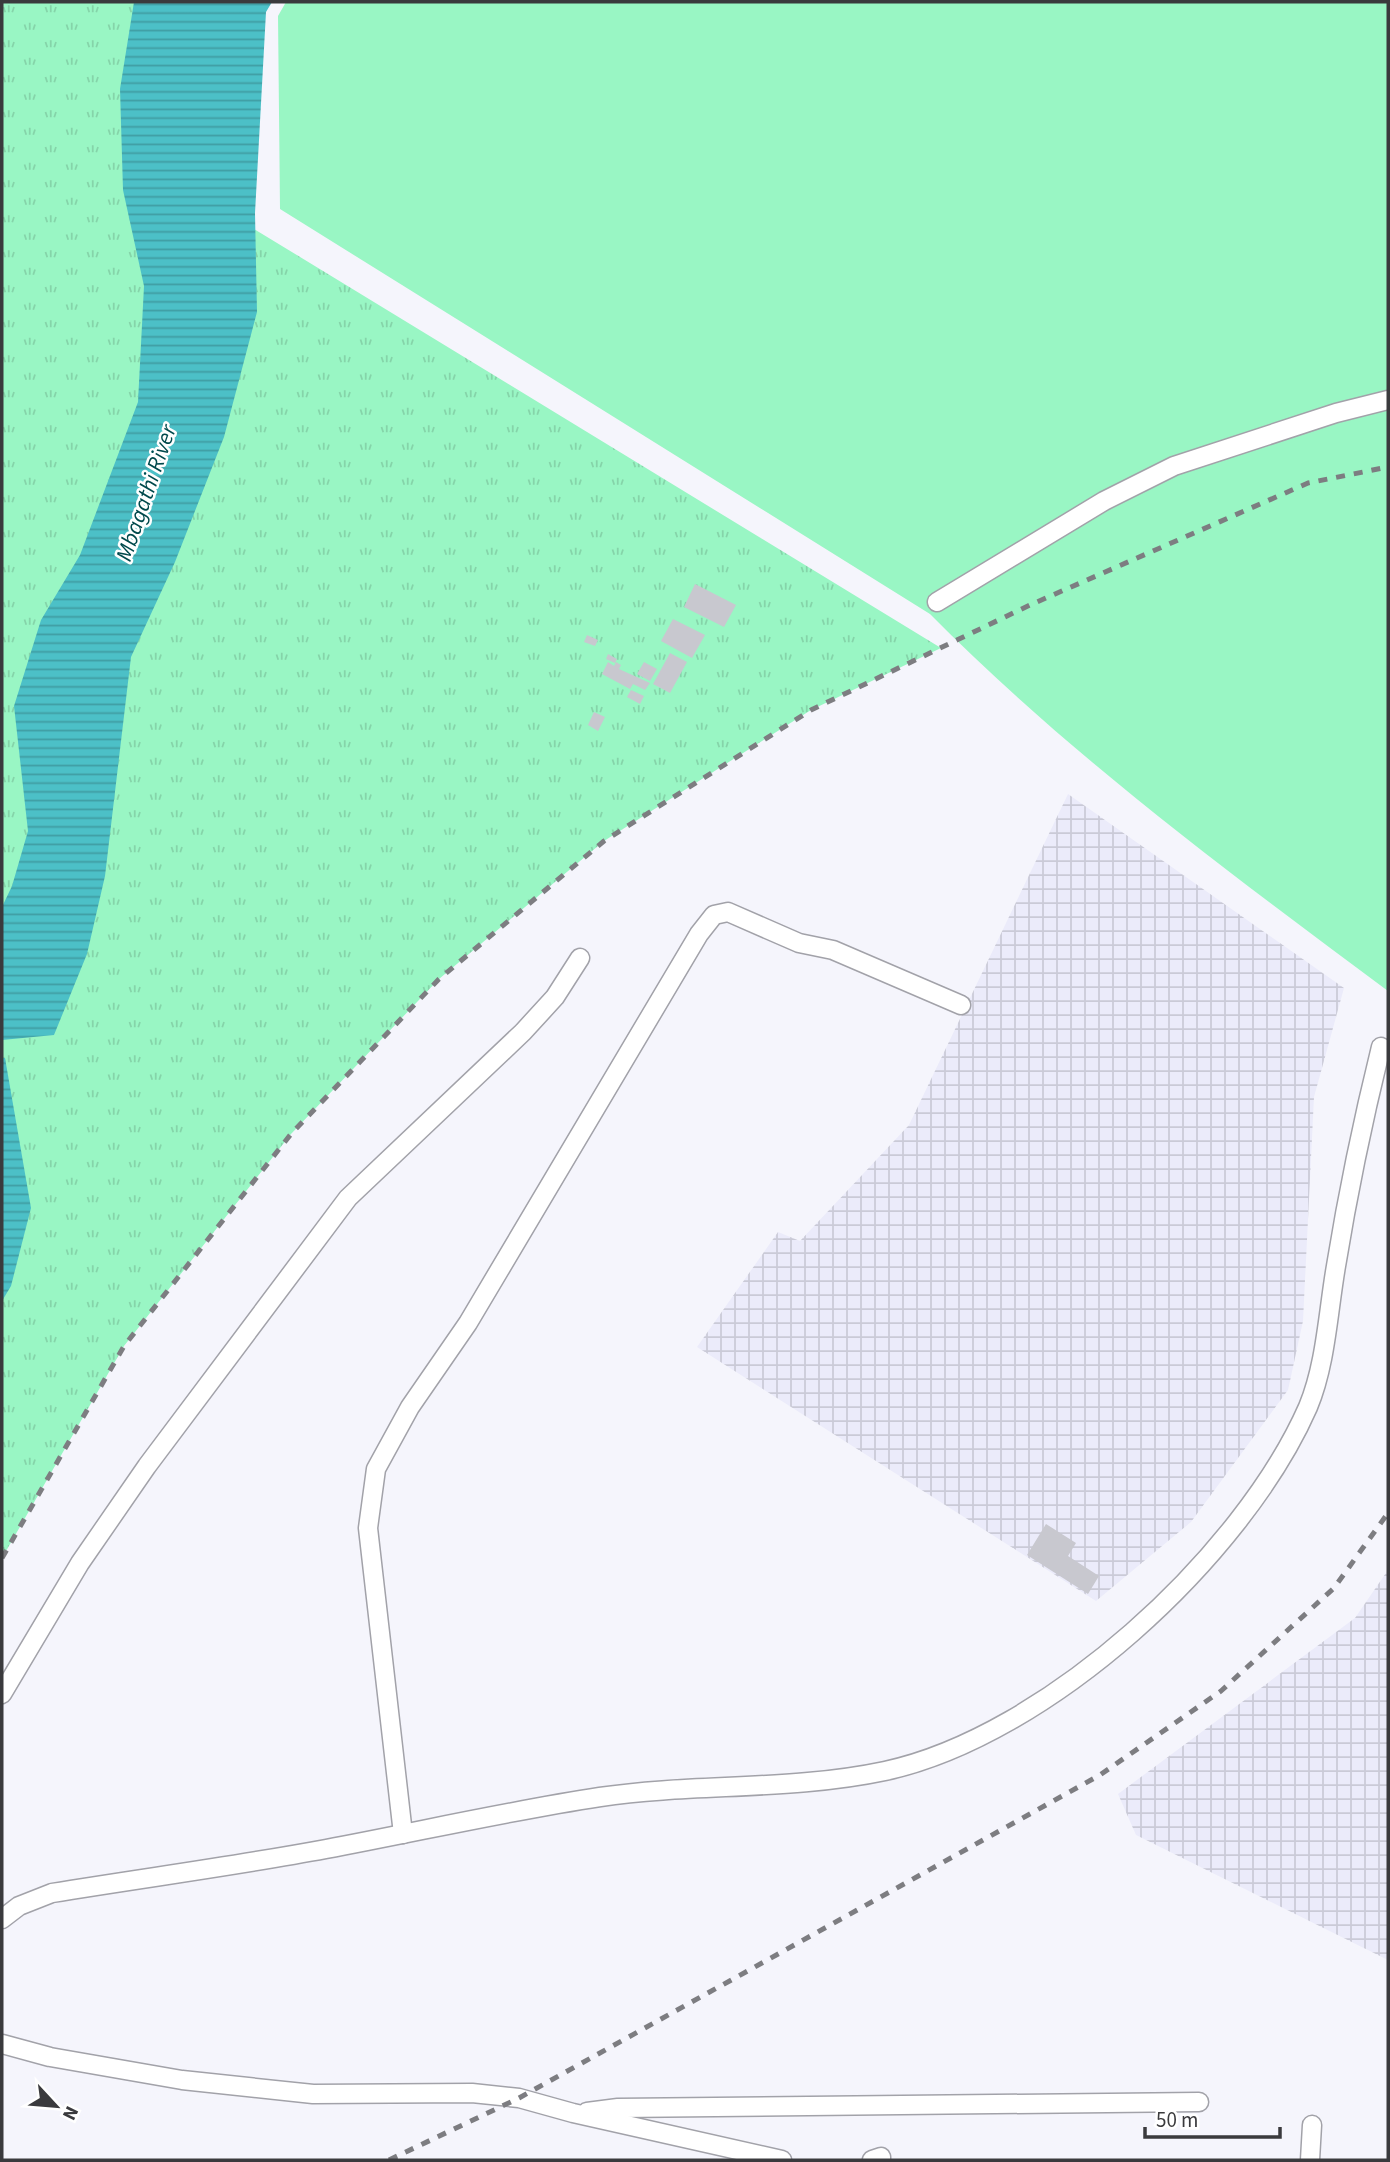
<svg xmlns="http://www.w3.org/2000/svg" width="1390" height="2162" font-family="'Source Sans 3',sans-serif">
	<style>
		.industrial { fill: url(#industrial-grid) }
		.grass { fill: #99f6c4 }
		.park { fill: url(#park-tufts) }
		.water { fill: url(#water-rules) }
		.building { fill: #c8c8cf }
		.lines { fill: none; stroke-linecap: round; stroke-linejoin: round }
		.minor-casing { stroke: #a2a2a9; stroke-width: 21 }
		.minor { stroke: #fff; stroke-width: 18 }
		.rail { stroke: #7d7d81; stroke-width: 5; stroke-dasharray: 9 9; stroke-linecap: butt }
		.labels { text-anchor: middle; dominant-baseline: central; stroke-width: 5; stroke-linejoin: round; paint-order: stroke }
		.water-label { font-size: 23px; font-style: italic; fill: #00494c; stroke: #fff }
	</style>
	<defs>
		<pattern id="industrial-grid" width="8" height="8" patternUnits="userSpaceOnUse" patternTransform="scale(1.75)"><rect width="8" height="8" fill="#ebebfa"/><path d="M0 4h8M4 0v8" fill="none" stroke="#cacad7"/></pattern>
		<pattern id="park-tufts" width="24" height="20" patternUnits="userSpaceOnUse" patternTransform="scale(1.75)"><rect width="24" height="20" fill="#99f6c4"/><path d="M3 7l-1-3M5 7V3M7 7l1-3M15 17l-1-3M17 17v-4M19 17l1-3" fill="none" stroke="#85d4a9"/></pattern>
		<pattern id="water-rules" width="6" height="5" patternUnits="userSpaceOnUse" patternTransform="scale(1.75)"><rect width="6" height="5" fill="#4cc0c7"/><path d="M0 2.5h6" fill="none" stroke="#409da3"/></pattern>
	</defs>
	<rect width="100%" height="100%" fill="#f5f5fc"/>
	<g class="industrial">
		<path d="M1068,794L1344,988L1314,1097L1303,1321L1288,1390L1191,1522L1096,1601L697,1347L778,1232L800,1241L909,1125Z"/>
		<path d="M1388,1570V1960L1136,1835L1118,1794L1355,1618Z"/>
	</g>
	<path class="grass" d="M286,2H1388V991C1229,873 1070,755 930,614L280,209L278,16Z"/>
	<path class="park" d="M2,2H178L246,224L941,648L811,710L604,841L439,979L291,1134L124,1346L2,1558Z"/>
	<g class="water">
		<path d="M134,2H272L266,12L255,213L257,312L224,437L175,562L131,657L105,876L87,954L54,1035L2,1040V907L12,886L28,831L14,706L41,620L80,555L138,402L144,286L123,190L120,89Z"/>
		<path d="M2,1058H5L31,1208L11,1286L2,1301Z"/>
	</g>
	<g class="building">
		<path d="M695,584L736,605L724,627L684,607Z"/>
		<path d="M673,619L705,635L692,658L661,641Z"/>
		<path d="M587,635L598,640L595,646L584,642Z"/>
		<path d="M670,653L687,662L670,693L653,684Z"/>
		<path d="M608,654L617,659L615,663L606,659Z"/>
		<path d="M608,662L614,666L616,662L621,665L619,669L650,683L645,690L633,684L630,689L602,674Z"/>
		<path d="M644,662L657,669L650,681L637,674Z"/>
		<path d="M631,690L644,696L640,704L627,697Z"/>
		<path d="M594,712L605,717L598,731L588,725Z"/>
		<path d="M1046,1524L1076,1543L1068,1556L1099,1576L1088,1594L1027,1555Z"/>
	</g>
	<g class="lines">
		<g class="minor-casing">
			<g id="minor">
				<path d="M937,602L1104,501L1174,466L1336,413L1388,400"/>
				<path d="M2,1694L80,1563L147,1466L348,1198L523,1032L555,997L580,958"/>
				<path d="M403,1834L368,1528L376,1469L410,1407L468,1323L699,934L714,915L728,912L799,943L833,950L961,1005"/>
				<path d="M2,1919L19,1906L52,1893C143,1878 235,1866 326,1849C417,1832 508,1811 600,1797C694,1783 791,1791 885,1771C1047,1736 1242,1557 1308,1407C1326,1364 1328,1312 1336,1266C1348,1192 1363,1120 1381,1047"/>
				<path d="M2,2044L50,2057L182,2080L313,2094L472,2093L519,2098L573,2113L782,2160"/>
				<path d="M587,2112L618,2108L1199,2102"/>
				<path d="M872,2160L881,2157V2160"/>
				<path d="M1310,2160L1312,2125"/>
			</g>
		</g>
		<use href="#minor" class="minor"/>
		<g class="rail">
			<path d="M2,1558L124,1346L291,1134L439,979L604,841L811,710L1030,605L1308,483L1388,467"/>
			<path d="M389,2160L519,2098L1100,1775L1221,1691L1334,1588L1388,1513"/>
		</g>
	</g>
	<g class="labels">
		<g class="water-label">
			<text transform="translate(146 493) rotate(-71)">Mbagathi River</text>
		</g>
	</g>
	<rect width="1390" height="2162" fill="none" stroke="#3a3a3d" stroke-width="7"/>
	<g transform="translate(56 2106) rotate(116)" stroke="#ffffff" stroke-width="5" paint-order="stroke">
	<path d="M0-5L12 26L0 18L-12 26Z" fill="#3a3a3d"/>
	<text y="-10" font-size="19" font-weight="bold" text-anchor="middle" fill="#3a3a3d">N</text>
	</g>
	<path d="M1145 2127v10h135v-10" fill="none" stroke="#3a3a3d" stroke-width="3.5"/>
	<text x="1156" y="2127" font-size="21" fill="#3a3a3d" stroke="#ffffff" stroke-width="5" paint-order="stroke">50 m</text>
</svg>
